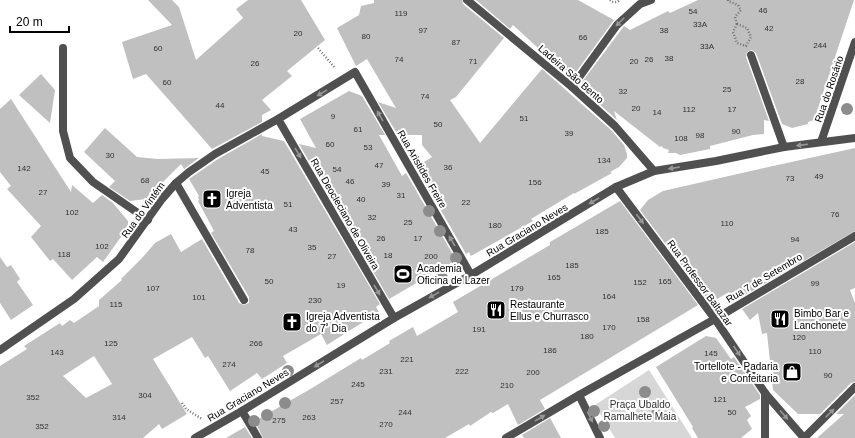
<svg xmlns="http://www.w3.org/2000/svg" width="855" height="438" font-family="Helvetica,sans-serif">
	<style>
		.green { fill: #d7d7d7 }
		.building { fill: #c0c0c0; fill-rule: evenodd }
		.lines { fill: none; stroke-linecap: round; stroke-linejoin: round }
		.path { stroke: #727272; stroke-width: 2.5; stroke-dasharray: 1 2; stroke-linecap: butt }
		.lane { stroke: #505050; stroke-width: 8 }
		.street { stroke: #505050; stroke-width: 8 }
		.tree { fill: #8c8c8c }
		.oneway { fill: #969696 }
		.labels { text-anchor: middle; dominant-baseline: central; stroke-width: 4; stroke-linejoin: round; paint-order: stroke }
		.number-label { font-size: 8px; fill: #303030 }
		.street-label { font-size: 10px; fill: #000; stroke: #fff }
		.poi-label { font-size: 10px; fill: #000; stroke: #fff; text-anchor: start }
		.park-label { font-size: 10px; fill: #2e2e2e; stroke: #fff }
	</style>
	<rect width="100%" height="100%" fill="#fff"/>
	<path class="green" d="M649,370L692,438H615L595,405Z"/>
	<g class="building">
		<path d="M148,0H172L179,7L196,60L243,18L236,9L248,0H301L325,40L287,71L292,76L262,100L271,110L262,115V122L212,149L146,74L133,79L122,42L172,25Z"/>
		<path d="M374,0H462L463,4L504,38L456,97L450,100L480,143L542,69L611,130L624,145L627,154V158L619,167L610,172L612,173L574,194V193L531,219L533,221L471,256L469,252L466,254L416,167L432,157L422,145V135H398L378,102L396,108L367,59L356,66L337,28L359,15L361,6L374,3Z"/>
		<path d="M476,0H578L614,20L571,79L549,61L550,59L513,25L510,29Z"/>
		<path d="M698,0H854L814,120L808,122V124L792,128L782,124L756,53L752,50L747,52L746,57L769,121L764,120V134L753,135L710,146V149L680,155L676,153H668L669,150L663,148L662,146L660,147L614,111L617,120L579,86L624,26L630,30L668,11L670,13Z"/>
		<path d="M41,74L55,90L50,123L19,95Z"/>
		<path d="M349,91L362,96L385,135H379L402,176L406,173L456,260L389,299L299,144L316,148L300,119Z"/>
		<path d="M11,99L71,192L72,185L93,203L102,195L113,203L128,221V227L103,262L97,257L72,280L53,259L50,261L31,237L41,226L7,189L11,186L0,172V109Z"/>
		<path d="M105,128L137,157L158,159L199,158L184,169L181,164L154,191V189L146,199L130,201L109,187L115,181L84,152Z"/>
		<path d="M262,134V136L284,141L380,304L376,307L379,312L327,345L321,334L283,356L287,363L262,379L257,373L230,391L208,356L205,358L192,337L153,359L187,414L162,429L159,424L143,438H0V366L27,349L24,346L60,323L62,326L70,320L74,323L99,306V300L122,280L121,279L142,258L155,243L171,234L181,252L202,239L239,303L244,305L249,303V297L211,233L214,231L198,201L199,200L198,197L199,196L189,179L218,159ZM94,356L112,384L86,398L63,376Z"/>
		<path d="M855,148V231L735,301L729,292L717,299L715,297L709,301V299L708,300L640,210L648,200L663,191L764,168Z"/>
		<path d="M620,201L698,305L540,400L545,409L518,425L508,404L493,413L491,412L470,426L469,424L445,438H263L255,421L312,388L361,358L362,360L390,343L389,341L413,327L417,336L458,312L453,302L550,245V242Z"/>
		<path d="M855,242V288L850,290L855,303V382L851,383L820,414H798L773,390L767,333L762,334L758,313L750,320L742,309Z"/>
		<path d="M0,257L7,267L11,265L20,279L17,282L33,305L11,320L0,303Z"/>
		<path d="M706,336L716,338L731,359L734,357L760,395V399L745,407L751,416L747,420L752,429L741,438H698L692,428L693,427L656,367Z"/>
		<path d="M855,395V438H817L844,414H836Z"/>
		<path d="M550,418L561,438H524L522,435Z"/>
		<path d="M245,427L252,438H226Z"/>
	</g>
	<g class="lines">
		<g class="path">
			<path d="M610,0L612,2H617L620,0"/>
			<path d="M728,0V1L738,5L741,10L735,17L737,24"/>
			<path d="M737,24L747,28L751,37L746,46L737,43L733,32Z"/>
			<path d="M318,48L335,68"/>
			<path d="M182,403L186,409L202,419"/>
		</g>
		<path class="lane" d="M176,183L244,300"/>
		<g class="street">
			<path d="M467,0L572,87L615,126L654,171"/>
			<path d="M63,48V131L70,158L93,182L148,220"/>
			<path d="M751,55L784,147"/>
			<path d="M572,87L617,25L640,4L651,0"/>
			<path d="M278,119L394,318"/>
			<path d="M821,142L855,42"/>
			<path d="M616,187L715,319L765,393L804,438"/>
			<path d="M0,350L74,299L119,259L162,199L176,183L189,172L215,154L278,119L355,72L471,275"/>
			<path d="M579,395L600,438"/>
			<path d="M242,411L258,438"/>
			<path d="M195,438L242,411L394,318L471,275L616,187L654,171L716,161L784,147L855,138"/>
			<path d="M506,438L579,395L715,319L855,236"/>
			<path d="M765,438V393"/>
			<path d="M804,438L855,387"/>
		</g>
	</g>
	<g class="tree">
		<circle cx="847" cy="109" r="6"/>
		<circle cx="429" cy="211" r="6"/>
		<circle cx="440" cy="231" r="6"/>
		<circle cx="456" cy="258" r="6"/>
		<circle cx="442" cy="278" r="6"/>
		<circle cx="288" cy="371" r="6"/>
		<circle cx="645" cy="392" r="6"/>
		<circle cx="285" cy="403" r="6"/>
		<circle cx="594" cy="411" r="6"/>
		<circle cx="657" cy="414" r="6"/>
		<circle cx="267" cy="415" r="6"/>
		<circle cx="254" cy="421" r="6"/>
		<circle cx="604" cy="426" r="6"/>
	</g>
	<defs><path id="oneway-solid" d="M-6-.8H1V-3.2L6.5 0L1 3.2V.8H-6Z"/></defs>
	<g class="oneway">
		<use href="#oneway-solid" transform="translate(620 22) rotate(135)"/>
		<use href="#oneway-solid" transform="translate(322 93) rotate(149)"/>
		<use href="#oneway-solid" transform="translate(380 116) rotate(-120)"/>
		<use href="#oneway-solid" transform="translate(802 145) rotate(173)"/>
		<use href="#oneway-solid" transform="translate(298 153) rotate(60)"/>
		<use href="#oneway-solid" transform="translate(674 168) rotate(171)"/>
		<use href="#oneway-solid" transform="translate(594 201) rotate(149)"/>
		<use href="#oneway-solid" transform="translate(640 219) rotate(53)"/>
		<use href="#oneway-solid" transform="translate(452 241) rotate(-120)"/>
		<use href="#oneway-solid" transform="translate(377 290) rotate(60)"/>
		<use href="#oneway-solid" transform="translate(434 295) rotate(151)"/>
		<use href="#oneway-solid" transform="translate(737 351) rotate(56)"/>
		<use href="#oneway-solid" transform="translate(319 364) rotate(148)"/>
		<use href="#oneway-solid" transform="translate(830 413) rotate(-45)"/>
		<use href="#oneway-solid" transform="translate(784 415) rotate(49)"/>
		<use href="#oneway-solid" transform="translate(590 417) rotate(64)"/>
		<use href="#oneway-solid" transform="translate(540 418) rotate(-31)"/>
	</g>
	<defs>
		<g id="church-square" transform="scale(1)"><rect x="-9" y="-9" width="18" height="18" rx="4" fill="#000" stroke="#fff"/><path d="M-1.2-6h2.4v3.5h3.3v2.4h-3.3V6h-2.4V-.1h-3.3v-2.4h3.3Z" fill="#fff"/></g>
		<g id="stadium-square" transform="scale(1)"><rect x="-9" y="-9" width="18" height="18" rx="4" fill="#000" stroke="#fff"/><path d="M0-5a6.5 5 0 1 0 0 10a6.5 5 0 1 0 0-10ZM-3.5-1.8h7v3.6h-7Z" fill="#fff"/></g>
		<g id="restaurant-square" transform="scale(1)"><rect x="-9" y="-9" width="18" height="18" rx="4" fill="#000" stroke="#fff"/><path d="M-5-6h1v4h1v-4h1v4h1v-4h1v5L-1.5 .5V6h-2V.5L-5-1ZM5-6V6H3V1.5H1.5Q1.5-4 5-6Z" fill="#fff"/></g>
		<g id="shop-square" transform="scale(1)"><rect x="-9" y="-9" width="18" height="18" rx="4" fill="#000" stroke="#fff"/><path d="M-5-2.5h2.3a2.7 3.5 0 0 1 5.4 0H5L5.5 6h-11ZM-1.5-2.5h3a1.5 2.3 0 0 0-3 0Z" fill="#fff"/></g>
	</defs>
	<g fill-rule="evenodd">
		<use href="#church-square" x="212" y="199"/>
		<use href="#stadium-square" x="403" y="274"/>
		<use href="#restaurant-square" x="496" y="310"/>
		<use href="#restaurant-square" x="780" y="319"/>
		<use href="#church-square" x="292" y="322"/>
		<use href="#shop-square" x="792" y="372"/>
	</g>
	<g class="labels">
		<g class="number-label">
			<text x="763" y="10">46</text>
			<text x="693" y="11">54</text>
			<text x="401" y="13">119</text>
			<text x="700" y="24">33A</text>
			<text x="769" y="28">42</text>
			<text x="423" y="30">97</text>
			<text x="664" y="30">38</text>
			<text x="298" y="33">20</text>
			<text x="366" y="36">80</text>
			<text x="583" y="37">66</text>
			<text x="456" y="42">87</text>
			<text x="820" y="45">244</text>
			<text x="707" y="46">33A</text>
			<text x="158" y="48">60</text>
			<text x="669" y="58">38</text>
			<text x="399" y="59">74</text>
			<text x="649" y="59">26</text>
			<text x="473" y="61">71</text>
			<text x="634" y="61">20</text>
			<text x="255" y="63">26</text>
			<text x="800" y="81">28</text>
			<text x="167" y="82">60</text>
			<text x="727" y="89">25</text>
			<text x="623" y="91">32</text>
			<text x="425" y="96">74</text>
			<text x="220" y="105">44</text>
			<text x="636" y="108">20</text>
			<text x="689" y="109">112</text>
			<text x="732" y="109">17</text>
			<text x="657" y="112">14</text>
			<text x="333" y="116">9</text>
			<text x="524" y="118">51</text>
			<text x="438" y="124">50</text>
			<text x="358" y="129">61</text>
			<text x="736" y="131">90</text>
			<text x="569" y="133">39</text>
			<text x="700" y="135">98</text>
			<text x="681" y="138">108</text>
			<text x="330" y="144">60</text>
			<text x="368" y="147">53</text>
			<text x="110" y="155">30</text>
			<text x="604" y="160">134</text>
			<text x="379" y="165">47</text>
			<text x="448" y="167">36</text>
			<text x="24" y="168">142</text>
			<text x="337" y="169">54</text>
			<text x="265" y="171">45</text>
			<text x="819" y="176">49</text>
			<text x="790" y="178">73</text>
			<text x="145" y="180">68</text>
			<text x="350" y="181">46</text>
			<text x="535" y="182">156</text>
			<text x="386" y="184">39</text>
			<text x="43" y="192">27</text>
			<text x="401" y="195">31</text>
			<text x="361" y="199">40</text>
			<text x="466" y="202">22</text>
			<text x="288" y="204">51</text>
			<text x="72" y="212">102</text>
			<text x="835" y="214">76</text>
			<text x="372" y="217">32</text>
			<text x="408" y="222">25</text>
			<text x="727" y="223">110</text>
			<text x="495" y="225">180</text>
			<text x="293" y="229">43</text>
			<text x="602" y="231">185</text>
			<text x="381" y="238">26</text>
			<text x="418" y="238">17</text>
			<text x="795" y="239">94</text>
			<text x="102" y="246">102</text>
			<text x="312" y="247">35</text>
			<text x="250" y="250">78</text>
			<text x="64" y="254">118</text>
			<text x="388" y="255">18</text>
			<text x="332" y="256">27</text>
			<text x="431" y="256">200</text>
			<text x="572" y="265">185</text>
			<text x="554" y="277">165</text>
			<text x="269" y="281">50</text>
			<text x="665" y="281">165</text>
			<text x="640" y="282">152</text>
			<text x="815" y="283">99</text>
			<text x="341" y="285">19</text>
			<text x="153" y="288">107</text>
			<text x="517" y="288">179</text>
			<text x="609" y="296">164</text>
			<text x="199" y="297">101</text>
			<text x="315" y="300">230</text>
			<text x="116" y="304">115</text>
			<text x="643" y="319">158</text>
			<text x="609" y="327">170</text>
			<text x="479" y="329">191</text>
			<text x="587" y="336">180</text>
			<text x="799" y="337">120</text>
			<text x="111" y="343">125</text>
			<text x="256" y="343">266</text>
			<text x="550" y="350">186</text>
			<text x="815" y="351">110</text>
			<text x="57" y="352">143</text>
			<text x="711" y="353">145</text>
			<text x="407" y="359">221</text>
			<text x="229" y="364">274</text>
			<text x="386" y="371">231</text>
			<text x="462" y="371">222</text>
			<text x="533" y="372">200</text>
			<text x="828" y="375">90</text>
			<text x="358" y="384">245</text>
			<text x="507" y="385">210</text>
			<text x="145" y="395">304</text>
			<text x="33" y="397">352</text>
			<text x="720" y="399">121</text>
			<text x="337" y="401">257</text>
			<text x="405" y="412">244</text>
			<text x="732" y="412">50</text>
			<text x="119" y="417">314</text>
			<text x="309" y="417">263</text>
			<text x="279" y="420">275</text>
			<text x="386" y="424">270</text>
			<text x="42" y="426">352</text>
		</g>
		<g class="street-label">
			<text transform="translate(571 74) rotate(41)">Ladeira São Bento</text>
			<text transform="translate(829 89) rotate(-71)">Rua do Rosário</text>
			<text transform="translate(422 169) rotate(60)">Rua Aristides Freire</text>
			<text transform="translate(143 210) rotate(-54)">Rua do Vintém</text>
			<text transform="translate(345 214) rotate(60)">Rua Deocleciano de Oliveira</text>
			<text transform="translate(527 230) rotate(-31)">Rua Graciano Neves</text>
			<text transform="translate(764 278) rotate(-31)">Rua 7 de Setembro</text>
			<text transform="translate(700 283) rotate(54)">Rua Professor Baltazar</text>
			<text transform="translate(248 395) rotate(-31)">Rua Graciano Neves</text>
		</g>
		<g class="poi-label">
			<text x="226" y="193">Igreja<tspan x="226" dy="12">Adventista</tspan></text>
			<text x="417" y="268">Academia<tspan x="417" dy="12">Oficina de Lazer</tspan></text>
			<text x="510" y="304">Restaurante<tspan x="510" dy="12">Ellus e Churrasco</tspan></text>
			<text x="794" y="313">Bimbo Bar e<tspan x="794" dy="12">Lanchonete</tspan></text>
			<text x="306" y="316">Igreja Adventista<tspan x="306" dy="12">do 7˚ Dia</tspan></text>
			<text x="778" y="366" text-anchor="end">Tortellote - Padaria<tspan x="778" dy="12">e Confeitaria</tspan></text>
		</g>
		<g class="park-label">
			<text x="640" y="404">Praça Ubaldo<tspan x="640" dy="12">Ramalhete Maia</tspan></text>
		</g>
	</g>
	<path d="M10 26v6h59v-6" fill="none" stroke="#000000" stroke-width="2"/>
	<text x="16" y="26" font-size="12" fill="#000000" stroke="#ffffff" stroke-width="3" paint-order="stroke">20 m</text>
</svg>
